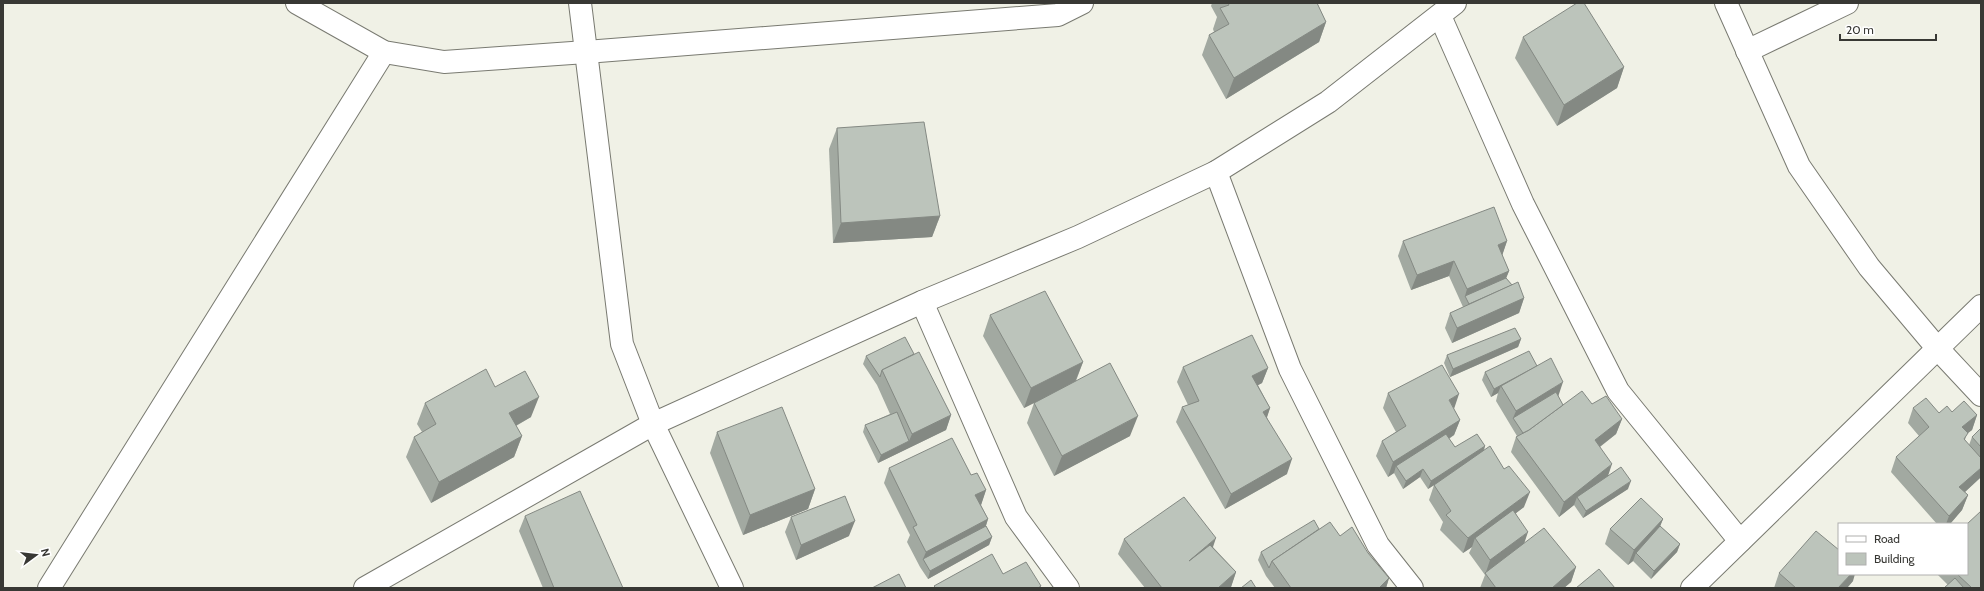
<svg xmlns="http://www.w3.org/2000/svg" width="1984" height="591" font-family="Cabin,sans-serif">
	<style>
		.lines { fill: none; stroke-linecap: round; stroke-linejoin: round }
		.street-casing { stroke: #797a71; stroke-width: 24 }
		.street { stroke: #fff; stroke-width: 22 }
		.wall { fill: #a2a9a1 }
		.shaded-wall { fill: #848983 }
		.building { fill: #bcc4bb; stroke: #848983 }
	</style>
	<rect width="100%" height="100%" fill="#f0f1e6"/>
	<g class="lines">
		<g class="street-casing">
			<g id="street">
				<path d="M297,3L384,52L444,62L586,52L1058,15L1082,3"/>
				<path d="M580,3L622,344L653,424L732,588"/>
				<path d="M1726,3L1799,166L1869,267L1938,349L1981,395"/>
				<path d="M1440,16L1523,204L1618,391L1740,541"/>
				<path d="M1747,51L1847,3"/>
				<path d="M1216,172L1290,369L1378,545L1412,588"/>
				<path d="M922,302L1016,517L1068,588"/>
				<path d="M49,588L384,52"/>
				<path d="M365,588L653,424L922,302L1078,237L1216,172L1328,102L1455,3"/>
				<path d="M1692,588L1981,306"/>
			</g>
		</g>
		<use href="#street" class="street"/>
	</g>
	<g class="wall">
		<path d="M1212,3H1317L1326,22L1319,42L1226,99L1202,55L1209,35L1214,32L1213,29L1217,17L1211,6Z"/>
		<path d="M1523,37L1624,67L1617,88L1557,126L1515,58Z"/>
		<path d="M837,128L940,216L932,237L833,243L829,149Z"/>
		<path d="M1403,241H1507L1502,255L1509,271L1506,278L1512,285L1524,298L1519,313L1452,343L1445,328L1450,313L1463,307L1449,276L1411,290L1398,256Z"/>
		<path d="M990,315L1083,362L1076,381L1130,436L1054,476L1027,423L1034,403L1024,408L983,336Z"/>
		<path d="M1521,339L1518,347L1450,377L1444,363L1447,355Z"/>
		<path d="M914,354L951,415L946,430L878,463L863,432L865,425L890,414L877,385L863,364L866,356Z"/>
		<path d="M1537,366L1558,396L1563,405L1592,404L1622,419L1616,434L1600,447L1608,475L1628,489L1583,518L1574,505L1559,517L1511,452L1516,437L1517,436L1496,401L1498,393L1491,397L1482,380L1485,372Z"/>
		<path d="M1183,367L1268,368L1262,383L1258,385L1270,408L1267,417L1287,474L1225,509L1176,422L1182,407L1188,405L1177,382Z"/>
		<path d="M495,387L531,417L516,426L522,436L514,457L431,503L406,457L414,437L422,432L417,424L425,403Z"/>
		<path d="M1388,393L1454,409L1460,420L1454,435L1449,439L1455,447L1485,446L1484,451L1524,507L1516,513L1524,543L1576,567L1571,582L1564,588H1480L1485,575L1469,553L1472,547L1463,553L1440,530L1443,522L1429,500L1434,485L1428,489L1420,477L1403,489L1394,473L1388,477L1376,456L1382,441L1396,432L1383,408Z"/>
		<path d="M1913,408L1939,413L1952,412L1977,415L1972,430L1967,433L1965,440L1969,445L1972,437L1981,428V476L1980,478L1965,492L1968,495L1962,510L1950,524H1937L1891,472L1896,457L1919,436L1908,423Z"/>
		<path d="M717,432L815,489L808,509L743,535L710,453Z"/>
		<path d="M889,468L971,475L986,490L981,505L988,519L986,526L992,537L989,545L928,579L920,567L907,542L910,535L884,483Z"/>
		<path d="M525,516L623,588H543L519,531Z"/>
		<path d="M791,517L849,536L796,560L785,532Z"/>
		<path d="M1663,519L1660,526L1680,544L1677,552L1651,579L1633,561L1628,565L1605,544L1610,529Z"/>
		<path d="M1319,529L1340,536L1368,553L1389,578L1386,588H1275L1266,576L1258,560L1261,552Z"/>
		<path d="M1124,539L1213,547L1236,572L1231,587L1230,588H1145L1118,554Z"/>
		<path d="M1779,573L1853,581L1847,588H1774Z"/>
		<path d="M1937,574H1967L1981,588H1944L1948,585Z"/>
	</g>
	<g class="shaded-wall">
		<path d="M1326,22L1319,42L1226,99L1234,78Z"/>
		<path d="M1624,67L1617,88L1557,126L1564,105Z"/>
		<path d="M940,216L932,237L833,243L841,223Z"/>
		<path d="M1507,241L1502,256L1498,245Z"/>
		<path d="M1454,261L1449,276L1411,290L1417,275Z"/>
		<path d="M1509,271L1503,286L1465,296L1467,289Z"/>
		<path d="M1524,298L1519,313L1452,343L1457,328Z"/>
		<path d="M1521,339L1518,347L1450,377L1453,369Z"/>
		<path d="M1083,362L1075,382L1024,408L1031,388Z"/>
		<path d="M1537,366L1501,386L1498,393L1491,397L1494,389Z"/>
		<path d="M1268,368L1262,383L1247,391L1252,376Z"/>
		<path d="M1563,382L1558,397L1513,418L1516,411Z"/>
		<path d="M1459,394L1454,409L1449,400Z"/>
		<path d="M539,397L531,417L501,434L509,413Z"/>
		<path d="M1270,408L1265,423L1263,412Z"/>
		<path d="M951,415L946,430L878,463L881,455L909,441L912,434Z"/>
		<path d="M1977,415L1972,430L1957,442L1962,427Z"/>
		<path d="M1138,416L1130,436L1054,476L1062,456Z"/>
		<path d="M1622,419L1616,434L1589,455L1595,440Z"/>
		<path d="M1460,420L1454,435L1399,470L1396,466L1394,473L1388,477L1393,462Z"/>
		<path d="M522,436L514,457L431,503L439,482Z"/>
		<path d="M1485,446L1482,454L1428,489L1431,481Z"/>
		<path d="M1292,459L1287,474L1225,509L1231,494Z"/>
		<path d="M1612,464L1607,479L1577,497L1574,505L1559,517L1564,502Z"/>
		<path d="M1981,468V476L1980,478L1954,502L1959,487Z"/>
		<path d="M1423,469L1420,477L1403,489L1406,481Z"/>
		<path d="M1631,481L1628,489L1583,518L1586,511Z"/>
		<path d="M815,489L808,509L743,535L750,515Z"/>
		<path d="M986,490L981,505L970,510L975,495Z"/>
		<path d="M1530,492L1524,507L1478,542L1475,538L1472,547L1463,553L1468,538Z"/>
		<path d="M1968,495L1962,510L1950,524H1946L1949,516Z"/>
		<path d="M988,519L983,534L923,559L926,552Z"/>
		<path d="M1663,519L1657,534L1636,553L1633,561L1628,565L1634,550Z"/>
		<path d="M855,521L849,536L796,560L801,545Z"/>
		<path d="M1528,532L1523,547L1485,573V575L1490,560Z"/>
		<path d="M992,537L989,545L928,579L930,571Z"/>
		<path d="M1216,538L1211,553L1189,561Z"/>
		<path d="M1680,544L1677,552L1651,579L1654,571Z"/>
		<path d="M1576,567L1571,582L1564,588H1552Z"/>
		<path d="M1236,572L1231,587L1230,588H1218Z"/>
		<path d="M1851,574H1855L1853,581L1847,588H1838Z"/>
		<path d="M1389,578L1386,588H1379Z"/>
	</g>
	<g class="building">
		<path d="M1228,3H1317L1326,22L1234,78L1209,35L1229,24L1220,8L1229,5Z"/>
		<path d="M1577,3H1584L1624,67L1564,105L1523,37Z"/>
		<path d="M924,122L940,216L841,223L837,128Z"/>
		<path d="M1494,207L1507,241L1498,245L1509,271L1467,289L1454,261L1417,275L1403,241Z"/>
		<path d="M1506,278L1512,285L1469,304L1465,296Z"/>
		<path d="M1518,282L1524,298L1457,328L1450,313Z"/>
		<path d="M1045,291L1083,362L1031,388L990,315Z"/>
		<path d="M1515,328L1521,339L1453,369L1447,355Z"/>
		<path d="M1252,335L1268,368L1252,376L1270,408L1263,412L1292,459L1231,494L1182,407L1199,401L1183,367Z"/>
		<path d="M905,337L914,354L882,370L880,377L866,356Z"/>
		<path d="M1529,351L1537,366L1494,389L1485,372Z"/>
		<path d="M919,352L951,415L912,434L882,370Z"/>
		<path d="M1551,358L1563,382L1516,411L1501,386Z"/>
		<path d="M1110,363L1138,416L1062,456L1034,403Z"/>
		<path d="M1442,365L1459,394L1449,400L1460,420L1393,462L1382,441L1406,426L1388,393Z"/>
		<path d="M486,369L495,387L525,371L539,397L509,413L522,436L439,482L414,437L436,424L425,403Z"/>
		<path d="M1582,391L1592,404L1606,396L1622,419L1595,440L1612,464L1564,502L1516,437L1529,430Z"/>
		<path d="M1556,392L1563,405L1529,430L1523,433L1513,418Z"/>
		<path d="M1926,398L1939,413L1947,406L1952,412L1964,401L1977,415L1962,427L1968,433L1964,439L1981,458V468L1959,487L1968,495L1949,516L1896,457L1929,427L1913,408Z"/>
		<path d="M782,407L815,489L750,515L717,432Z"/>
		<path d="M897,412L909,441L881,455L865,425Z"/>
		<path d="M1981,428V447L1972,437Z"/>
		<path d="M1446,434L1455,447L1477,434L1485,446L1431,481L1423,469L1406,481L1396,466Z"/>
		<path d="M952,438L971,475L977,473L986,490L975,495L988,519L926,552L913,527L917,525L889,468Z"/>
		<path d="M1490,446L1504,469L1509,466L1530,492L1468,538L1446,515L1451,511L1434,485Z"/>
		<path d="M1621,467L1631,481L1586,511L1577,497Z"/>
		<path d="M580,491L623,588H554L525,516Z"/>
		<path d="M845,496L855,521L801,545L791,517Z"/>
		<path d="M1184,497L1216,538L1189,561L1210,545L1236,572L1218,588H1162L1124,539Z"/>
		<path d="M1641,498L1663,519L1634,550L1610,529Z"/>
		<path d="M1513,510L1528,532L1490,560L1475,538Z"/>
		<path d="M1981,511V588H1972L1957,574H1967V524Z"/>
		<path d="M1314,520L1319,529L1272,561L1269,568L1261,552Z"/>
		<path d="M1330,522L1340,536L1352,527L1368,553L1389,578L1379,588H1291L1272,561Z"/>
		<path d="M986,526L992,537L930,571L923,559Z"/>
		<path d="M1660,526L1680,544L1654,571L1636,553Z"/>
		<path d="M1544,528L1576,567L1552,588H1496L1485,573Z"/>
		<path d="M1816,531L1839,550V574H1851L1838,588H1796L1779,573Z"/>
		<path d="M992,554L1003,574L1026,562L1041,586L1038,588H936L934,586Z"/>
		<path d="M1599,569L1615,588H1576Z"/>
		<path d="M899,574L906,588H872Z"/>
		<path d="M1955,578L1964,588H1944Z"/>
		<path d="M1251,580L1256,588H1241Z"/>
	</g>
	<rect width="1984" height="591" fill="none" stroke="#383834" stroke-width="8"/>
	<rect x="1838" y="523" width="130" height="52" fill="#ffffff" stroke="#afafae"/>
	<rect x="1846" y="536" width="20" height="6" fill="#ffffff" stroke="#afafae"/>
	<text x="1874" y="543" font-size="12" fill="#383834">Road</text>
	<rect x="1846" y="553" width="20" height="12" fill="#bcc4bb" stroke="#afafae"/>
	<text x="1874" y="563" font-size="12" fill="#383834">Building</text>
	<g transform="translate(36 555) rotate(75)" stroke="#ffffff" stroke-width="3" paint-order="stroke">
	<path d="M0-3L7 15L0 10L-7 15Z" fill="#383834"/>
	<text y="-6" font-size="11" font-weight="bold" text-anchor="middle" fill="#383834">N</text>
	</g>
	<path d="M1840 34v6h96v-6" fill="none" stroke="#383834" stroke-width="2"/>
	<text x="1846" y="34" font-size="12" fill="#383834" stroke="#ffffff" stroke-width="3" paint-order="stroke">20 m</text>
</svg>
